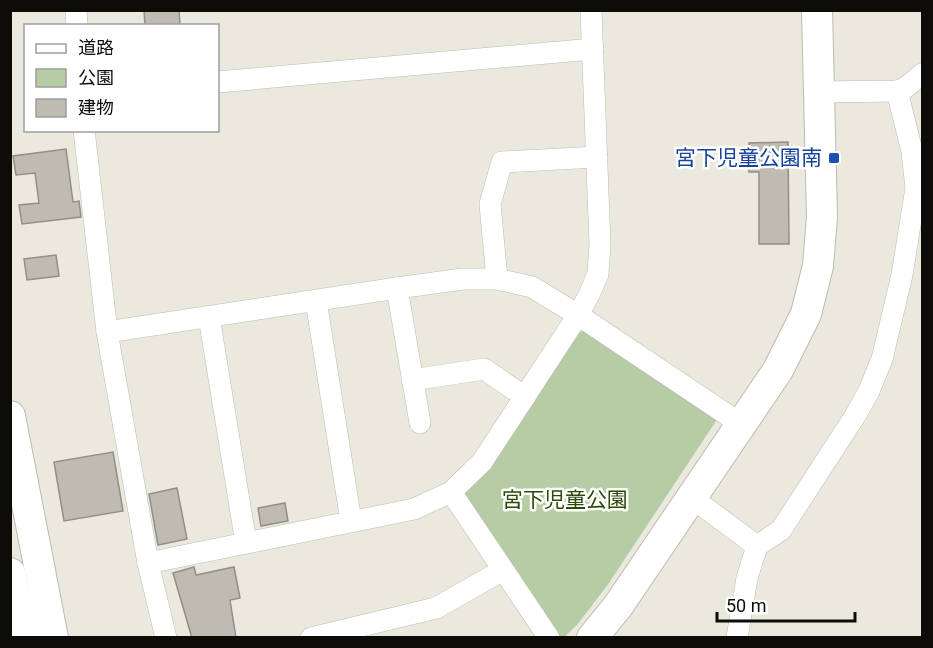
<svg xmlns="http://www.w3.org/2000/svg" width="933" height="648" font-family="Roboto,'Noto Sans JP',sans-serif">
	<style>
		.green { fill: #b5cca5 }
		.building { fill: #bebbb2; stroke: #918f86; stroke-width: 1.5 }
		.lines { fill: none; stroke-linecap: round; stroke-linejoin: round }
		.street-casing { stroke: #bdbbb1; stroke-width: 22 }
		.secondary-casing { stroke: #bdbbb1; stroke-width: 32 }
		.street { stroke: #fff; stroke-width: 21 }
		.secondary { stroke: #fff; stroke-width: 30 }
		.transit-dot { fill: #1a4fb4; stroke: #fff; stroke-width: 2 }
		.labels { text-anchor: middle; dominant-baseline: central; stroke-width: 5; stroke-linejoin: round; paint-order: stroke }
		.transit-label { font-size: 21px; fill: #164399; stroke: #fff; text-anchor: end }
		.park-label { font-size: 21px; fill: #2b4b05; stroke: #fff }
	</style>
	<rect width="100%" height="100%" fill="#ebe8de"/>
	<path class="green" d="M586,330L718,418L609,583L577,625L564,637H559L463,498L466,488L578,333Z"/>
	<g class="building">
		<path d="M144,10H179L180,26H145Z"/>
		<path d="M788,142L789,244H759V172H749V143Z"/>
		<path d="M66,149L73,202L79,201L81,217L22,224L19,205L39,203L35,173L16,175L13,156Z"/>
		<path d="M56,255L59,276L27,280L24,259Z"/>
		<path d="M113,452L123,511L64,521L54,462Z"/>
		<path d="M177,488L187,539L158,545L149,494Z"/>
		<path d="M285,503L288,521L261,526L258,508Z"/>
		<path d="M194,567L196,575L234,567L240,598L230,600L236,638H192L173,573Z"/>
	</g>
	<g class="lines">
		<g class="street-casing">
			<g id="street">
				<path d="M76,10L77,26"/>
				<path d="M218,82L593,49"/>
				<path d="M819,92L897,91L905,88L922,74"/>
				<path d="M84,130L107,332L148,563L166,638"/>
				<path d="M497,279L490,204L502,162L597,157"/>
				<path d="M397,288L420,423"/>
				<path d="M316,301L351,521"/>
				<path d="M209,317L246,543"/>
				<path d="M107,332L397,288L463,279H497L532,287L578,315L741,424"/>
				<path d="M412,380L484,369L525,397"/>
				<path d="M451,492L549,638"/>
				<path d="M692,498L757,546L747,578L737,638"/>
				<path d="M757,546L781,530L855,416L869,391L882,359L902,275L916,188L912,151L897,91"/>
				<path d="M148,563L414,509L451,492L482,462L578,315L589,295L598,274L600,245L591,10"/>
				<path d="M311,638L436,608L503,570"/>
			</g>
		</g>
		<g class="secondary-casing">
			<g id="secondary">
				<path d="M10,416L53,638"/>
				<path d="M10,573L23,638"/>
				<path d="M592,638L618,606L778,370L806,314L818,266L822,217L817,10"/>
			</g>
		</g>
		<use href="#street" class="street"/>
		<use href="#secondary" class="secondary"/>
	</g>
	<rect class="transit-dot" x="828" y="152" width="12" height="12" rx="3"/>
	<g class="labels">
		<g class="transit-label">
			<text x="822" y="158">宮下児童公園南</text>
		</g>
		<g class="park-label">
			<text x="565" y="500">宮下児童公園</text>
		</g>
	</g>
	<rect width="933" height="648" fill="none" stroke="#0d0c09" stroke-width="24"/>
	<rect x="24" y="24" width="195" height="108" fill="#ffffff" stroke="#9e9e9d" stroke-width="1.5"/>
	<rect x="36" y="44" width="30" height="9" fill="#ffffff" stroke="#9e9e9d" stroke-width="1.5"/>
	<text x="78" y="54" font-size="18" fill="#0d0c09">道路</text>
	<rect x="36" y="69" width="30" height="18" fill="#b5cca5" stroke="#9e9e9d" stroke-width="1.5"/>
	<text x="78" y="84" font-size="18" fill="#0d0c09">公園</text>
	<rect x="36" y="99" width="30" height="18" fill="#bebbb2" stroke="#9e9e9d" stroke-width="1.5"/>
	<text x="78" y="114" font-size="18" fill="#0d0c09">建物</text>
	<path d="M717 612v9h138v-9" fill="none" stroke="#0d0c09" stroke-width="3"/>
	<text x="726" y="612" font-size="18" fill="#0d0c09" stroke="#ffffff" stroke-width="4.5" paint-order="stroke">50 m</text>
</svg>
